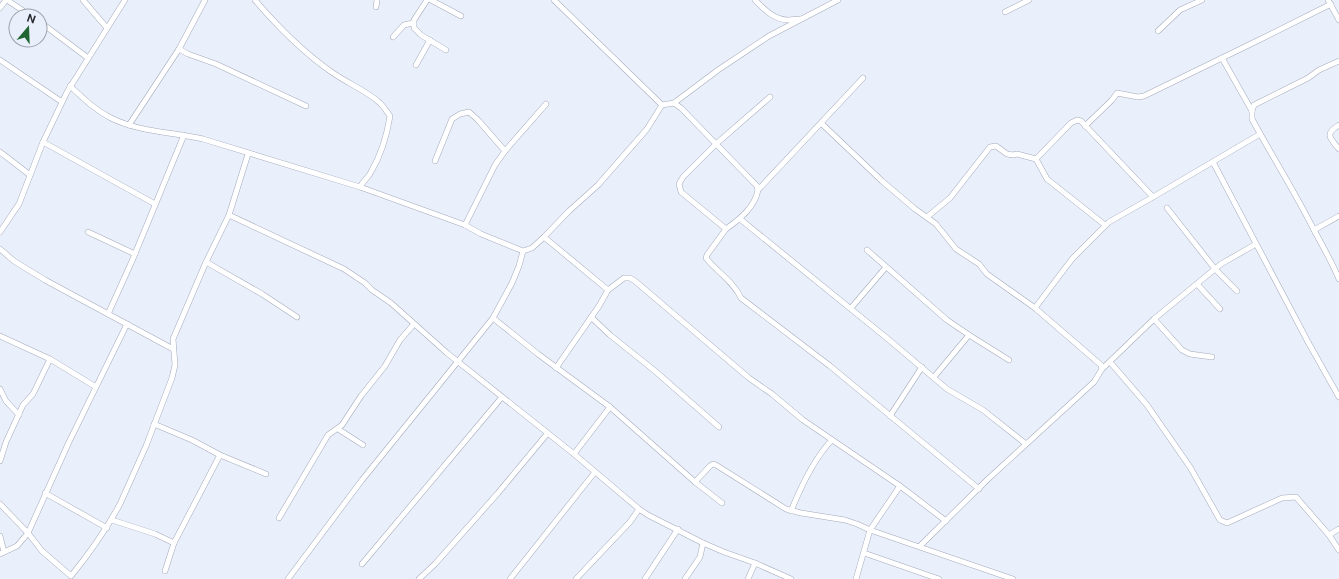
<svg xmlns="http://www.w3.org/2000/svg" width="1339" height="579" font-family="'Public Sans',sans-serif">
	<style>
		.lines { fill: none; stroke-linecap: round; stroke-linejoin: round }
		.minor-casing { stroke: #a5aaba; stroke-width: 6 }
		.minor { stroke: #fff; stroke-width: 5 }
	</style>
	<rect width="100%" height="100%" fill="#eaeffc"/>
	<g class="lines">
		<g class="minor-casing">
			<g id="minor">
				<path d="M7,0L31,16"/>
				<path d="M83,0L107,28"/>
				<path d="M255,0C278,27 304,53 333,73C349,84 367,91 380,103C384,107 387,112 390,116C387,135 381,155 371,172C368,178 363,181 360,187"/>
				<path d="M427,0L414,20V28L421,35L446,50"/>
				<path d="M431,0L461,16"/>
				<path d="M554,0L662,105L674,103L681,108L757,186L758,190"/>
				<path d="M755,0C764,9 774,20 788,20C792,20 797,19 801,19"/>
				<path d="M1328,0L1339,20"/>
				<path d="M376,7L377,0"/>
				<path d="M0,8L6,0"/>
				<path d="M1005,12L1029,0"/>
				<path d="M40,22L88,58"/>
				<path d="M1158,31L1180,10L1202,0"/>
				<path d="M393,37L404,25L413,23"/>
				<path d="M179,49L188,54L216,64L306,106"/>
				<path d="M1222,58L1252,111"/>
				<path d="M0,60L62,102"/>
				<path d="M1339,61L1319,70L1308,78L1254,105L1252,111V119C1272,156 1295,192 1314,230C1323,247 1332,262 1339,279"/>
				<path d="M416,65L430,40"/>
				<path d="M70,86C83,98 95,110 111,118C139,132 173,132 203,139L360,187L465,225"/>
				<path d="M770,97L716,144L683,177L679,184L681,192L726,229C740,219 755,207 758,190L863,78"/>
				<path d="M674,103L718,70L769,36L838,0"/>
				<path d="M546,104L505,151L495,165L465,225L481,234L523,251L532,248L544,237L569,211L598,185L647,129L662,105"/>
				<path d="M821,123L882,181L915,209L936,224L956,249L979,264L987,274L1035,308L1101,365L1102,369L1094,382L988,479L920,546"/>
				<path d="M129,125L179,49L205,0"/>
				<path d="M1339,125C1324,134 1330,138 1339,149"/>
				<path d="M1085,126L1112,100L1117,93L1138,97L1144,96L1263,38L1331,4"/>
				<path d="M43,142L155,204"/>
				<path d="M0,152L30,175"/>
				<path d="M1036,159L1047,179L1105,225"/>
				<path d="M435,161L452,119L460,114L469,112L478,120L505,151"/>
				<path d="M1213,162L1308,342L1339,397"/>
				<path d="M1167,208L1215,269L1237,291"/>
				<path d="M229,215L344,269L365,283L372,290L391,303L447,353L574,454L639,509L648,515L703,543L724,552L755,563L791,579"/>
				<path d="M927,217L950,198L990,147L996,146L1007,154L1013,155L1017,154L1036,159L1071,123L1077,120L1081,121L1153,197"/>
				<path d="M740,219L888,339L947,389L983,410L1026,444"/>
				<path d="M726,229L707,255L706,258C717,272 733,281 741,298L830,366L979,489"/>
				<path d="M1314,230L1339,216"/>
				<path d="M0,232L19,204L43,142L67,92L125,0"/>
				<path d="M88,232L135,254"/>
				<path d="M544,237L608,290"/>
				<path d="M0,249L14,261L45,280L173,349"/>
				<path d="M867,250L947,320L969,335L1009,360"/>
				<path d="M206,262L262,294L297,317"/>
				<path d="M1197,284L1220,309"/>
				<path d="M851,308L886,267"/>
				<path d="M1035,308L1072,259L1109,222L1153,197L1260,134"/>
				<path d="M108,314L132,261L184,135"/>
				<path d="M591,317L610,335L655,371L719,427"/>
				<path d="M493,318L538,354L610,407L695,482L722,503"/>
				<path d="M1154,319L1182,350L1190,354L1212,357"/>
				<path d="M0,336L50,359L96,387"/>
				<path d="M1110,362L1147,405L1190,467L1220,520L1227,523L1282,498L1296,497L1329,535L1339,550"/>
				<path d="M556,368L599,306L608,290L624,278H630L635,281L749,378L772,394L803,420L900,486L946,521"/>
				<path d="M1102,369L1154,319L1221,264L1256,244"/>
				<path d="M934,377L969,335"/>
				<path d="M0,389L6,401L19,415"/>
				<path d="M890,416L922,367"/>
				<path d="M154,424L192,440L220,455L266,474"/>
				<path d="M338,429L363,445"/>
				<path d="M574,454L610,407"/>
				<path d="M0,461L6,442L23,405L33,394L50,359"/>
				<path d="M695,482L710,466L713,464L716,465L786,509L801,513L845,520L857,524L870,530L1013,579"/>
				<path d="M45,493L107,528"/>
				<path d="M0,504L28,533L42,551L71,576C89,554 106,530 120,504L146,446L172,378L175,365L173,339L206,262L229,215L248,154"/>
				<path d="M791,511C800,489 815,457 832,440"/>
				<path d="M279,518L328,435L342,425L361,396L385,366L400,340L414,324"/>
				<path d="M112,520L155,534L174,543"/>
				<path d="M1329,535L1339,529"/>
				<path d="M0,536L4,552"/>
				<path d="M864,553L939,579"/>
				<path d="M0,554L17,546L28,533L69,442L127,324"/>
				<path d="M362,564L502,397"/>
				<path d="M165,571L174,543L220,455"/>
				<path d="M288,579L362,480L493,318L512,283L519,266L523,251"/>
				<path d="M419,579L435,564L498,493L547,434"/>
				<path d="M510,579L595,472"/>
				<path d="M576,579L630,522L639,509"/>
				<path d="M645,579L678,529"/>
				<path d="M685,579L700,557L703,543"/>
				<path d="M748,579L755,563"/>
				<path d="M856,579L870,530L900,486"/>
			</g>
		</g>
		<use href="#minor" class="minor"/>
	</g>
	<g transform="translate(28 28) rotate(19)"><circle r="19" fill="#eaeffc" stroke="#9da1ab"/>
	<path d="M0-3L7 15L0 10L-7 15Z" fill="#206632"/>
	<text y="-6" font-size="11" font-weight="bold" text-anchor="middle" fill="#2a2c32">N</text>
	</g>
</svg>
